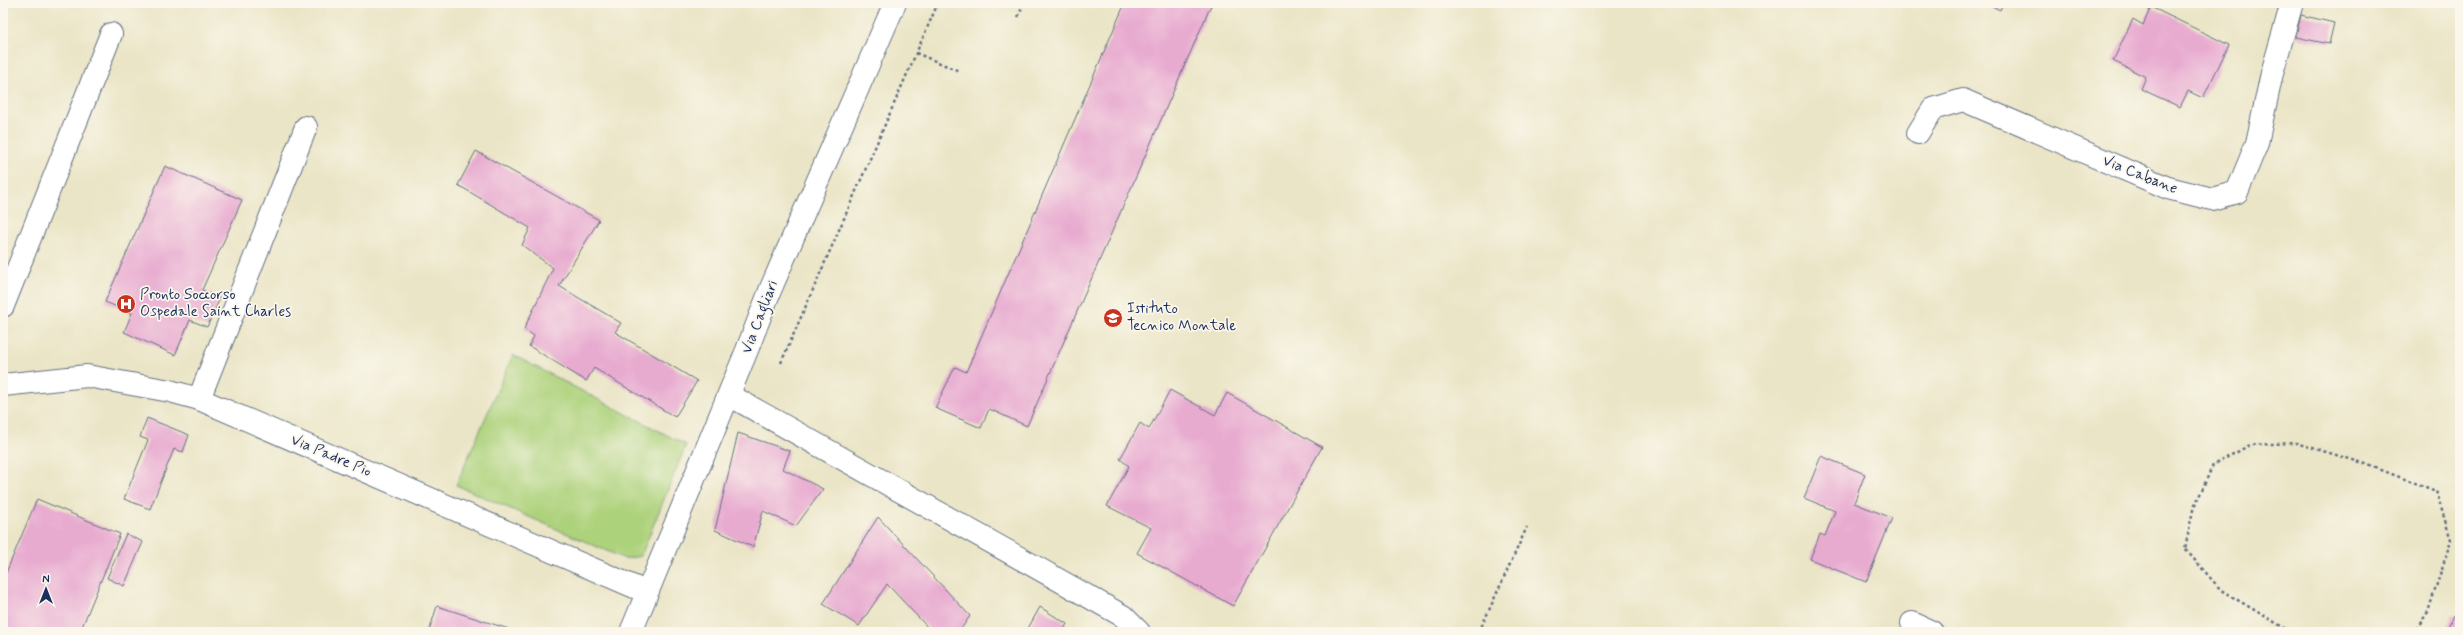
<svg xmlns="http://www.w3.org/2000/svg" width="2463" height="635" font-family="Mynerve,sans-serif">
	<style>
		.green { fill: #add27c; stroke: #64806d }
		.building { fill: #e8abd0 }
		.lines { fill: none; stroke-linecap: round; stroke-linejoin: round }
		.minor-casing { stroke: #636f82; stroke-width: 24 }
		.path { stroke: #636f82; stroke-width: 2.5; stroke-dasharray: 3 3; stroke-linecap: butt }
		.minor { stroke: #fff; stroke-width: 22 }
		.labels { text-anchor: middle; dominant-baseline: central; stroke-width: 3.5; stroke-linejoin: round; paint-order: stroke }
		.street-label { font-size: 15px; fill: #1b2f5e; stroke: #fbf7ec }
		.poi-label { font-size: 15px; fill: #1b2f5e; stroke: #fbf7ec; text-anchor: start }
	</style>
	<rect width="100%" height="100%" fill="#fbf7ec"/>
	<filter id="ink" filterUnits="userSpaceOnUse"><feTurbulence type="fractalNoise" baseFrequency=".025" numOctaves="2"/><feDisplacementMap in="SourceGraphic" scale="8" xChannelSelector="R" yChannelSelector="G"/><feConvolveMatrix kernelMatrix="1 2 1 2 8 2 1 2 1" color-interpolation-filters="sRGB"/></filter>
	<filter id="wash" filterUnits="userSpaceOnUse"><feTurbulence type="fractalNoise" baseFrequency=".012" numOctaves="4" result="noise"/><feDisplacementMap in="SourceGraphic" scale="16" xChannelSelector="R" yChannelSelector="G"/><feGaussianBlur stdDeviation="0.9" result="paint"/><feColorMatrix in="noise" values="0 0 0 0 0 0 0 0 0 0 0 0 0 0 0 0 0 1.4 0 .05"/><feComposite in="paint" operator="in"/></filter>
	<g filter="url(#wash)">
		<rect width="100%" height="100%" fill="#eae5c6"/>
		<path class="green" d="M513,355L686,445L641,556L625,559L456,485Z"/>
		<g id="blocks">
			<g class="building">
				<path d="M1125,3H1212L1027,426L989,409L981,428L935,408L955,367L966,372Z"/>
				<path d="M1986,3H2003L2000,10Z"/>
				<path d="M2151,7L2229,45L2203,98L2188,91L2180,107L2141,89L2146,77L2113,61L2133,19L2143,25Z"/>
				<path d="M2301,15L2334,23L2329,44L2296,37Z"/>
				<path d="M476,151L599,220L559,286L621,323L615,332L697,381L675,417L594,368L586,381L529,346L534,336L524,329L553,268L522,245L530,228L458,185Z"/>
				<path d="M165,166L242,200L202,290L220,298L207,327L190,320L175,355L124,332L132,313L105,302Z"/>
				<path d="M1170,390L1215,415L1227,393L1322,447L1233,606L1137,553L1151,528L1107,506L1129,466L1120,459L1140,423L1149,429Z"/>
				<path d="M147,418L189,435L183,452L174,449L150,509L124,499L148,440L140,437Z"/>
				<path d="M738,433L790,451L783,469L823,489L796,526L763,511L753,547L715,530Z"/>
				<path d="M1821,456L1865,474L1854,503L1892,518L1866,582L1810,559L1820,534L1825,536L1835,511L1804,498Z"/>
				<path d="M37,499L120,534L80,632H3V580Z"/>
				<path d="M878,517L970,616L959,632H932L887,584L859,626L823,604Z"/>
				<path d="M126,534L143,542L124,586L107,578Z"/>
				<path d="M437,606L518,632H429Z"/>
				<path d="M1040,607L1067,624L1062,632H1026Z"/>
				<path d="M2453,615L2460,618V632H2446Z"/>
			</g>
		</g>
	</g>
	<g filter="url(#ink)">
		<use href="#blocks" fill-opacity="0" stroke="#636f82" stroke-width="1"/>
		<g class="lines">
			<g class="minor-casing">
				<g id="minor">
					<path d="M1918,133L1933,109L1963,100L2168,188L2212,199L2237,192L2257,143L2272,73L2292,3"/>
					<path d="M3,306L111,34"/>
					<path d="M3,385L87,376L170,391L199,399L646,592"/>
					<path d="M729,395L1123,616L1139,632"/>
					<path d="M199,399L306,127"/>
					<path d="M1912,623L1932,632"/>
					<path d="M631,632L747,350L771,288L895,3"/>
				</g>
			</g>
			<g class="path">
				<path d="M1018,17L1024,3"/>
				<path d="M916,53L959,71"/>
				<path d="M781,363L938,3"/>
				<path d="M1479,632L1527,527"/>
				<path d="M2291,632L2221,590L2185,549L2193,510L2213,465L2250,445L2296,443L2363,463L2436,491L2451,540L2428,612L2414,632"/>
			</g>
			<use href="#minor" class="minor"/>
		</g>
	</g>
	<defs>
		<g id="hospital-disc" transform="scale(1)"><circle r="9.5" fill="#c8321e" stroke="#fbf7ec"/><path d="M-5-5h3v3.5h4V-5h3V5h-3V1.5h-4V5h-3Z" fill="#fff"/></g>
		<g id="school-disc" transform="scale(1)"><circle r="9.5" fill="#c8321e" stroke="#fbf7ec"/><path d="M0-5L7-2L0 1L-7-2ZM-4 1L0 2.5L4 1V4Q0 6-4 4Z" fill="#fff"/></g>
	</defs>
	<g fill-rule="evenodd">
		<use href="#hospital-disc" x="126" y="304"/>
		<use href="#school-disc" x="1113" y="318"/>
	</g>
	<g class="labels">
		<g class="street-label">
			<text transform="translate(2140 175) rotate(22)">Via Cabane</text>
			<text transform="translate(760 317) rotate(-69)">Via Cagliari</text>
			<text transform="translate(331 456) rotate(23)">Via Padre Pio</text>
		</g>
		<g class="poi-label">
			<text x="140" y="295">Pronto Soccorso<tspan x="140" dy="17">Ospedale Saint Charles</tspan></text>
			<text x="1127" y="309">Istituto<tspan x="1127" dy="17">Tecnico Montale</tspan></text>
		</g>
	</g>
	<rect width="2463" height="635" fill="none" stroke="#fbf7ec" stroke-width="16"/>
	<g transform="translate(46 589)" stroke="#fbf7ec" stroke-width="3" paint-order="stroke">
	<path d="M0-3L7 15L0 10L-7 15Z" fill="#1b2f5e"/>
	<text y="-6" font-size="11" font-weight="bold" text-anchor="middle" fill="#1b2f5e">N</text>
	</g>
</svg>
